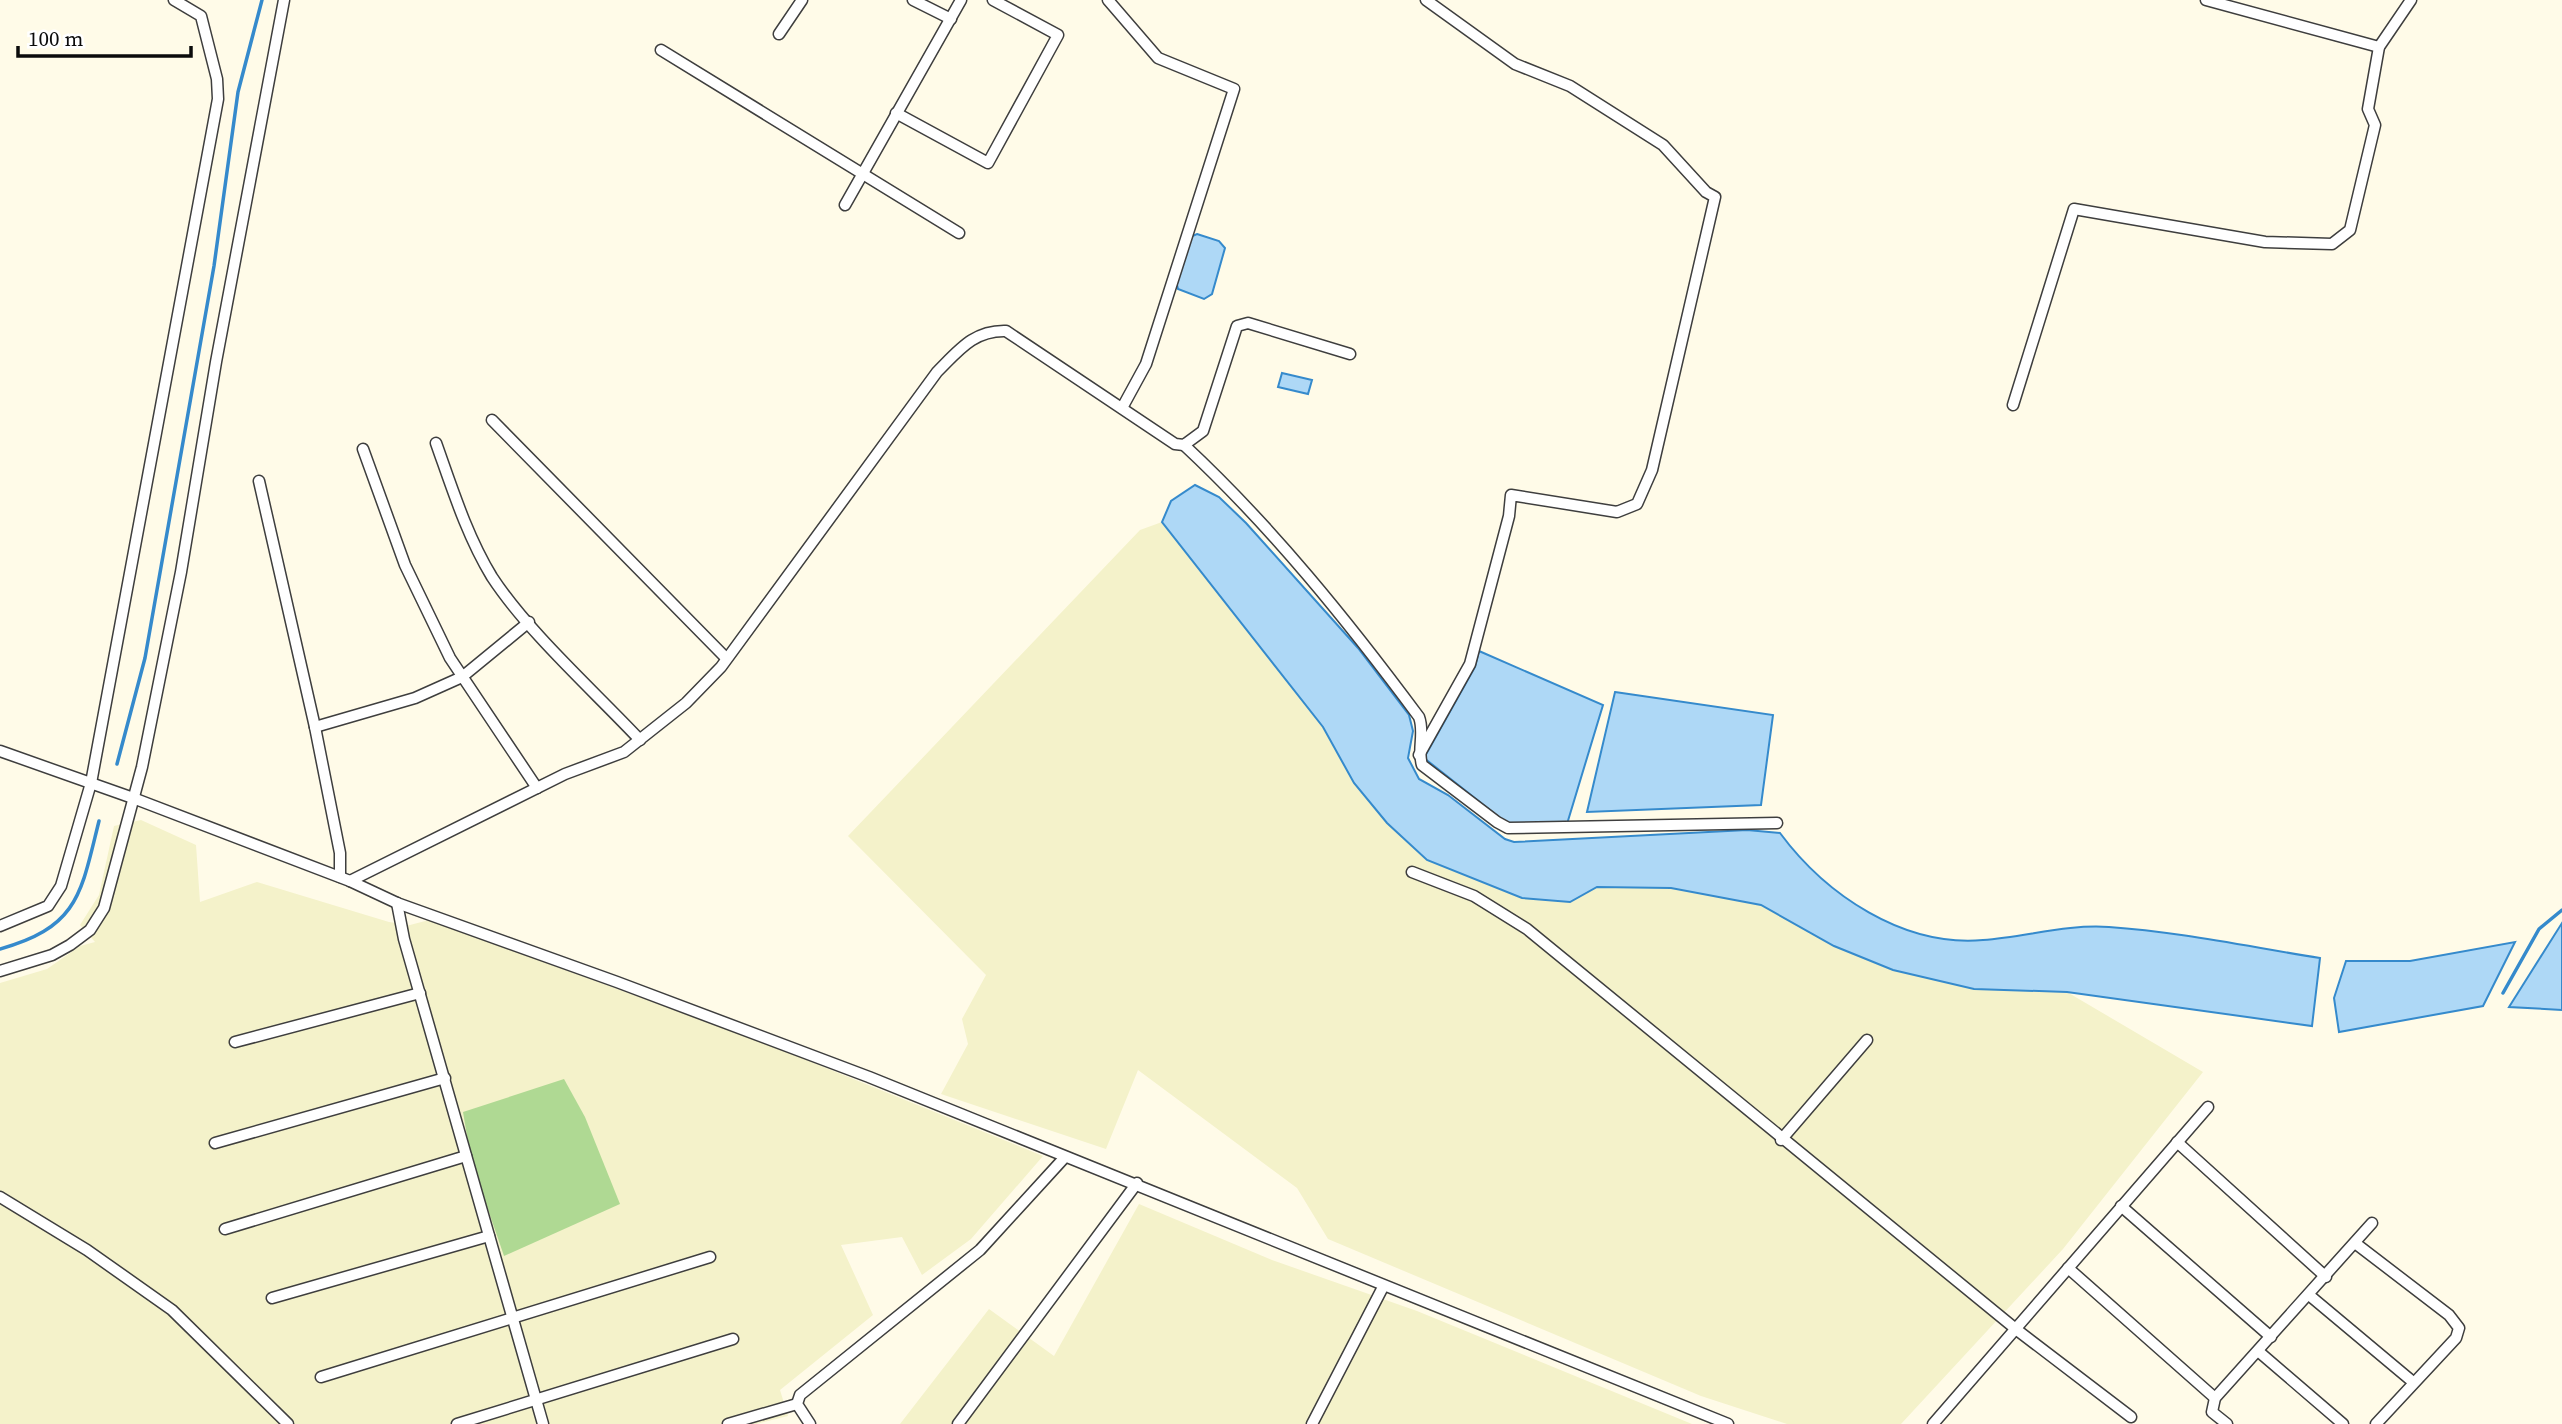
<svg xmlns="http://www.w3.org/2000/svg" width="2562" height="1424" font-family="'Source Serif 4',serif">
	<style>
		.farmland { fill: #f4f2ca }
		.forest { fill: #afd993 }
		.water { fill: #aed8f6; stroke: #358acc; stroke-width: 2 }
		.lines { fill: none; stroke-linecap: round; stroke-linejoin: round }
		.stream { stroke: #358acc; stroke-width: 3.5 }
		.street-casing { stroke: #3e3e3e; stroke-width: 13 }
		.street { stroke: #fff; stroke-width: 10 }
	</style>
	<rect width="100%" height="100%" fill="#fffbe8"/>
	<g class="farmland">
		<path d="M1162,522L1323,727L1354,783L1387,823L1427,860L1570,902L1597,887L1671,888L1761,905L1834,946L1974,989L2067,992L2203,1072L2063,1249L1901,1424H1787L1701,1396L1328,1239L1297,1188L1138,1070L1106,1149L941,1094L968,1044L962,1019L986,975L848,836L1140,530Z"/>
		<path d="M141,820L196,845L200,902L257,882L389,922L410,925L429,920L762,1042L1043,1156L971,1239L922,1275L902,1237L841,1245L873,1315L780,1390L788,1416L756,1424H0V983L47,969L80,946L95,942L80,925L99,895L114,826Z"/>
		<path d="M1139,1204L1272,1260L1417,1311L1692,1424H900L989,1309L1054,1356Z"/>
	</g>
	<path class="forest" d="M564,1079L585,1117L620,1204L504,1256L471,1160L463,1112Z"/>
	<g class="water">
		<path d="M1197,234L1219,241L1225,248L1212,294L1204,299L1178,289L1176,281L1190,237Z"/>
		<path d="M1282,373L1312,380L1308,394L1278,387Z"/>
		<path d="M1195,485L1219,497L1246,523L1358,648L1409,715L1413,731L1408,758L1419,779L1448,795L1505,839L1514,842L1747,830L1780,833C1826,895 1903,947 1983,940C2026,937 2066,924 2109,927C2180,932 2250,947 2320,958L2312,1026L2067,992L1974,989L1893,970L1834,946L1761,905L1671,888L1597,887L1570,902L1522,898L1427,860L1387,823L1354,783L1323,727L1162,522L1171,501Z"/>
		<path d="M1479,651L1603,705L1567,824L1509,825L1424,758L1475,667Z"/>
		<path d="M1615,692L1773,715L1761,805L1587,812Z"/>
		<path d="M2562,923V1010L2509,1007Z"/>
		<path d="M2515,942L2483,1006L2339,1032L2334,998L2346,961H2410Z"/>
	</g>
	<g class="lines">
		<g class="stream">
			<path d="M117,764L145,658L214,266L238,92L262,0"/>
			<path d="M0,949C79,927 81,893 99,821"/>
			<path d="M2503,993L2539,929L2562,910"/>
		</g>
		<g class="street-casing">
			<g id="street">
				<path d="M913,0L951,19"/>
				<path d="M1108,0L1158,58L1234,89L1146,364L1122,408"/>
				<path d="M2206,0L2379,47"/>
				<path d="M779,34L802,0"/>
				<path d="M661,50L959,233"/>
				<path d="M896,113L988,163L1058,35L993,0"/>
				<path d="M845,205L961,0"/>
				<path d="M2013,405L2074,209L2265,242L2332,244L2350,230L2375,125L2368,109L2379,47L2411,0"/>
				<path d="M492,420L726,658"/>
				<path d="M436,443C452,488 467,536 492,577C528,632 594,691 640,740"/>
				<path d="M1184,445C1272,527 1347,620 1419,717C1425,733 1417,749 1422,765L1497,822L1508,828L1777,823"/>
				<path d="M363,449L405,565L450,658L537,788"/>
				<path d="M259,481L315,727L340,853V877"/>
				<path d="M315,727L415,698L462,677L529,622"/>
				<path d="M0,751L133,798L350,881L397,903L617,982L869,1077L1728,1424"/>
				<path d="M1419,755L1470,664L1509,516L1511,495L1617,512L1637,504L1652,470L1715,197L1706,192L1663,145L1570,86L1515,64L1426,0"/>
				<path d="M1412,872L1474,896L1527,929L2017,1330L2131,1417"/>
				<path d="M350,881L565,774L624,752L686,703L721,667L937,372C959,350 974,330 1006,331L1175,444L1184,445L1203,431L1237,326L1248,323L1350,354"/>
				<path d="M397,903L404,939L543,1424"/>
				<path d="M0,926L48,906L61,886L91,783L218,99L217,79L201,16L174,0"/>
				<path d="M0,971L52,955L70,945L90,930L104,908L142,767L181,572L216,362L284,0"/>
				<path d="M235,1042L420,993"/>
				<path d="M1781,1140L1867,1040"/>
				<path d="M2177,1142L2326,1277"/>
				<path d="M215,1143L445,1078"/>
				<path d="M0,1197L87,1250L172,1310L288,1424"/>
				<path d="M2121,1206L2271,1337"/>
				<path d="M225,1229L466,1156"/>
				<path d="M2355,1243L2449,1315L2459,1328L2456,1338L2376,1424"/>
				<path d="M2068,1268L2215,1398"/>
				<path d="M2309,1295L2413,1382"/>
				<path d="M272,1298L489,1236"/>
				<path d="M2258,1351L2343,1424"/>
				<path d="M321,1377L710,1257"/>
				<path d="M457,1424L733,1339"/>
				<path d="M728,1424L797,1404"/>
				<path d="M810,1424L797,1404L800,1395L980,1250L1065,1157"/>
				<path d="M958,1424L1137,1183"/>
				<path d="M1312,1424L1383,1287"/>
				<path d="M1933,1424L2208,1107"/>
				<path d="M2227,1424L2212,1412L2215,1398L2372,1223"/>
			</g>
		</g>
		<use href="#street" class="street"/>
	</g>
	<path d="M18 46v10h173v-10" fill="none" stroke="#0b0b0b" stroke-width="3.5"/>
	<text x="28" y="46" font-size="21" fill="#0b0b0b" stroke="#ffffff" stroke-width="5" paint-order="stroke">100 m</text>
</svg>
